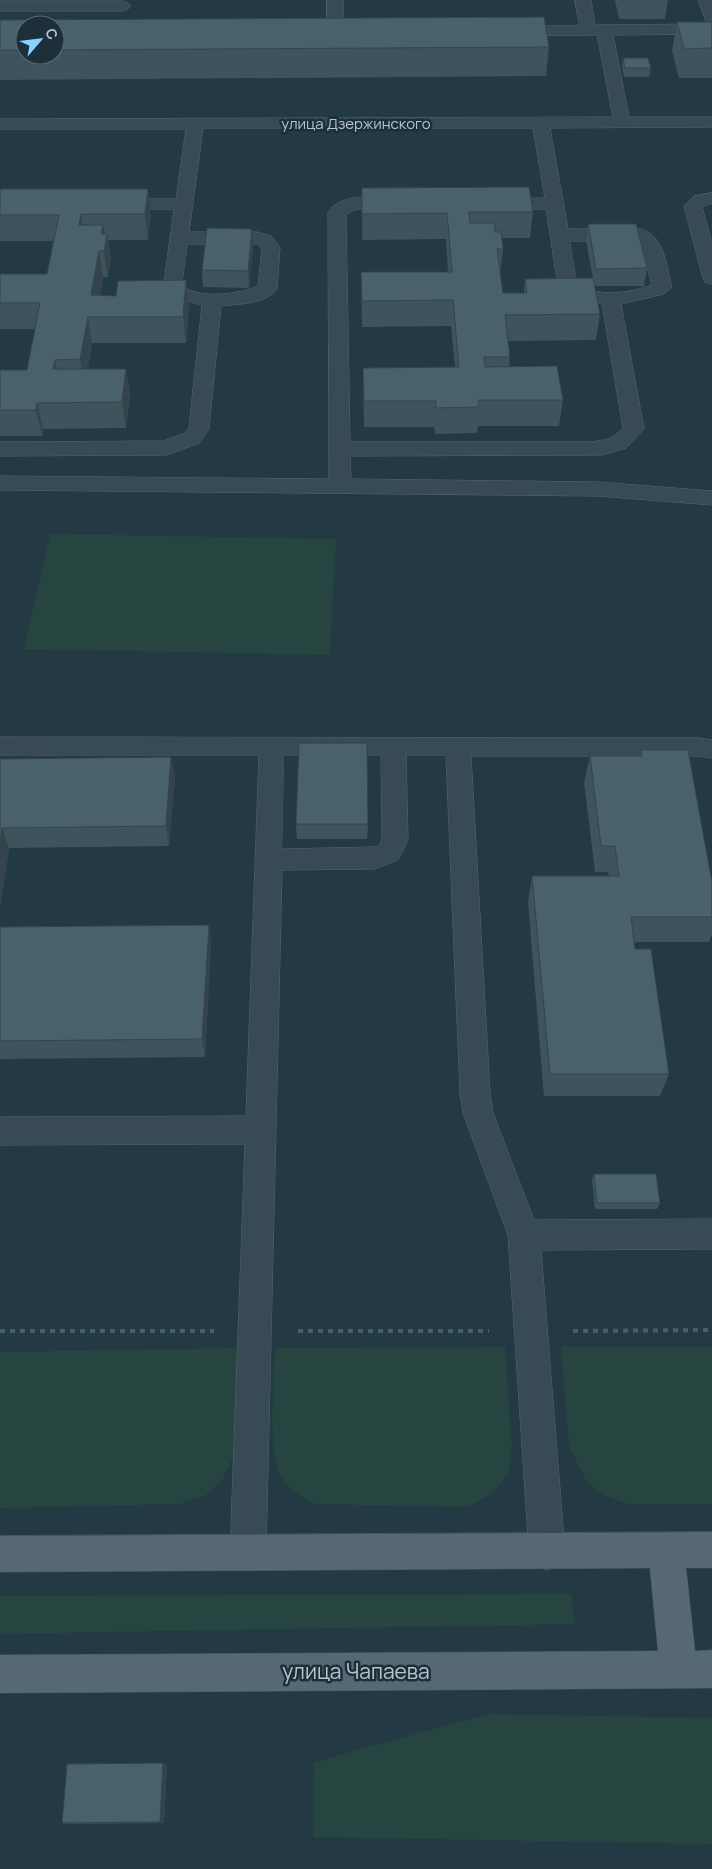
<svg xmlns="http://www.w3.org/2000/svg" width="712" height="1869" font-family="Manrope,sans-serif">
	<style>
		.green { fill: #264541 }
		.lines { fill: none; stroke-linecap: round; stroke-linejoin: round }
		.minor-casing { stroke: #566771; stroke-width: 1 }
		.major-casing { stroke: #455660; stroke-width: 1 }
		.path { stroke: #46625f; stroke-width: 4; stroke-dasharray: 5 5; stroke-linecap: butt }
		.minor { fill: #384a53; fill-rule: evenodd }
		.major { fill: #566973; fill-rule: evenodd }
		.wall { fill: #3f535d; fill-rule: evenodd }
		.shaded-wall { fill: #33444c }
		.building { fill: #49616c; stroke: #33444c }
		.labels { text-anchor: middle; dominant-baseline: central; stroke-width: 5; stroke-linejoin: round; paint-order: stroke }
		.far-street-label { font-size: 15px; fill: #b5c4cd; stroke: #1d2f39 }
		.near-street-label { font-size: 21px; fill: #b5c4cd; stroke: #1d2f39 }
	</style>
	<rect width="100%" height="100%" fill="#233944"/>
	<g class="green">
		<path d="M50,534L336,539L330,655L24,649Z"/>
		<path d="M505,1347L512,1448L508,1475L490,1495L467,1507L313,1504C301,1497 289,1490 281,1477C267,1453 274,1379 275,1348Z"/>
		<path d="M561,1347H712V1504H626L606,1496L587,1482L569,1446Z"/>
		<path d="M238,1348L233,1457L223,1479L206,1495L179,1504L0,1508V1352Z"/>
		<path d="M571,1594L575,1624L0,1634V1596Z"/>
		<path d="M488,1714L712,1718V1844L313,1837L314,1762Z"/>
	</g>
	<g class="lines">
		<g class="minor-casing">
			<g id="minor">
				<path d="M327,0H343V31L341,34H329L327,31Z"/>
				<path d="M575,0H591L595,25L707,24L698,0H712V34L613,35L629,117H712V127L550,128L568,229H641C665,236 666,266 672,287L664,294L621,304L644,429L626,448L603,455L350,456L351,479L598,482L712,491V505L598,496L0,490V476L329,479L328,212C342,191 379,198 400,199L406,200L409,204L406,208L400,209H357L346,214L350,442H587C603,441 612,440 623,428L602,304L570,296L558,286L546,209H495L489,208L486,204L489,200L495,199L545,198L533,128H203L189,232H257L271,236L280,247L277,289C266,304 238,304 221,306L209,429L199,443L167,455L0,456V442L164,441L185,433L189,428L202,305C187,301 169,299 164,283L174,209H113L107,208L104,204L107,200L113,199H176L186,129H0V119L613,117L597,35L509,36L503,34L501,31L503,28L509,26H579ZM570,241H637L641,244L652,285C628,293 600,298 577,284ZM188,244H257L262,248L258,286C243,294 190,301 182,283Z"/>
				<path d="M0,1H123L128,3L131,6L128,9L123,11H0Z"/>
				<path d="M712,193V203L702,207L712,243V284L705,282L703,278L684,206L694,196Z"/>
				<path d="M0,737L699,738L712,740V758L699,756H471L490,1093L493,1113L534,1220L712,1219V1249L541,1250L565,1552L560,1565L547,1570L534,1565L529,1552L508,1235L463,1113L460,1093L446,755H406L408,840L398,860L374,869L282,870L266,1553L261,1566L248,1571L235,1566L230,1553L245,1144L0,1145V1117L246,1116L259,755H0ZM284,755H381L382,840L379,846L374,847L282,849Z"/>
			</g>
		</g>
		<g class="major-casing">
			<path id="major" d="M712,1532V1568H686L695,1651L712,1650V1688L0,1693V1655L658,1651L650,1568L0,1572V1536Z"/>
		</g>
		<g class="path">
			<path d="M0,1331H214"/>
			<path d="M298,1331H489"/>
			<path d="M573,1331L712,1330"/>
		</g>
		<use href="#minor" class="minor"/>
		<use href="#major" class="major"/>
	</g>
	<g class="wall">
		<path d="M615,0H668L665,19H619Z"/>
		<path d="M0,20L549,47L546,76L0,80ZM25,25H55V55H25Z"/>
		<path d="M677,22H712V78H679L672,51Z"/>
		<path d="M623,58L651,68L649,77H624L622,67Z"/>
		<path d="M362,188L533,212L530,238H502L503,249L500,275L503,293H524L525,279L593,278L586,241L588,224L647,268L644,286H594L600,314L596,340L508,341L510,357L509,367L563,400L559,426H478L477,433L435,434L434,427H364L363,368L455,367L451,326L362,327L361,272H448L446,239L362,240Z"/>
		<path d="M0,189L151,215L148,240H108L111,260L108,277H103L100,295L116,296L186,280L189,306L186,343H92L88,369H126L130,395L126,428L43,429L42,436H0V370H27L35,329H0V274H47L53,241H0Z"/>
		<path d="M253,246L249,288L203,287L202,270Z"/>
		<path d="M641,750L712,882V934L709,942H634L635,949L669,1074L660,1096H544L528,902L532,876H609L608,872H595L584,783L590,756H639Z"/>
		<path d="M171,757L175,778L169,846L9,848L0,908V759Z"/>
		<path d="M296,824H368L367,839H297Z"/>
		<path d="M209,925L211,944L205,1057L0,1059V927Z"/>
		<path d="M594,1174L660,1203L657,1209H595L592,1180Z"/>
		<path d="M167,1766L164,1823L68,1824L62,1823Z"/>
	</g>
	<g class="shaded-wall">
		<path d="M148,189L151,215L148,240L145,214Z"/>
		<path d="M81,214L85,240L79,225Z"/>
		<path d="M103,225L106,242L107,234L111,260L108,277L101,234Z"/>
		<path d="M252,229L253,246L249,288L248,271Z"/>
		<path d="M99,251L103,277L96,317L91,295Z"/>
		<path d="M186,280L189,306L186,343L183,317Z"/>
		<path d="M88,317L92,343L85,386L80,359Z"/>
		<path d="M55,360L60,386L53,369Z"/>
		<path d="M126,369L130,395L126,428L122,402Z"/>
		<path d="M37,403L43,429L42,436L36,410Z"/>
		<path d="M171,757L175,778L169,846L166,826Z"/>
		<path d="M2,828L9,848L0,908V843Z"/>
		<path d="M209,925L211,944L205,1057L202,1039Z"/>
		<path d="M163,1763L167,1766L164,1823L160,1822Z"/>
	</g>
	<g class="building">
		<path d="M544,17L549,47L55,50V25H25V50H0V20Z"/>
		<path d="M677,22H712V48L684,49Z"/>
		<path d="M623,58H648L651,68H625Z"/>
		<path d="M529,187L533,212H469L470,223H494L495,232H501L503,249H497L503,293H527L525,279L593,278L600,314L505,315L510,357H484L485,367L557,366L563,400H478L479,407L436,408V401H364L363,368L459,367L453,300L362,301L361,272H452L447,213L362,214V188Z"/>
		<path d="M0,189H148L145,214H81L79,225H103L101,234H107L104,251H99L91,295L116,296L118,281L186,280L183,317H88L80,359L55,360L53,369H126L122,402L37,403L36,410H0V370H27L40,303H0V274H47L59,215H0Z"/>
		<path d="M588,224H636L647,268L596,269Z"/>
		<path d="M207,228L252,229L248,271L202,270Z"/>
		<path d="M299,743H367L368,824H296Z"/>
		<path d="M641,750H688L712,882V917H631L635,949H651L669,1074H550L532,876H619L615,846H601L590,756H642Z"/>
		<path d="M171,757L166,826L2,828L0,843V759Z"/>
		<path d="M209,925L202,1039L0,1041V927Z"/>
		<path d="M594,1174H656L660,1203H597Z"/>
		<path d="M163,1763L160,1822L62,1823L67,1764Z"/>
	</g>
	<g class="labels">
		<g class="far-street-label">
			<text x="356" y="123">улица Дзержинского</text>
		</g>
		<g class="near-street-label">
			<text x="356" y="1671">улица Чапаева</text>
		</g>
	</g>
	<g transform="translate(40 40) rotate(62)"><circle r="24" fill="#1d2f39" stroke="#5a6b74"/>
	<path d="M0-4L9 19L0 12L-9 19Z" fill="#88d2ff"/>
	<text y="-8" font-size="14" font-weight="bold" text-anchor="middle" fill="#b5c4cd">С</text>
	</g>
</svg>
